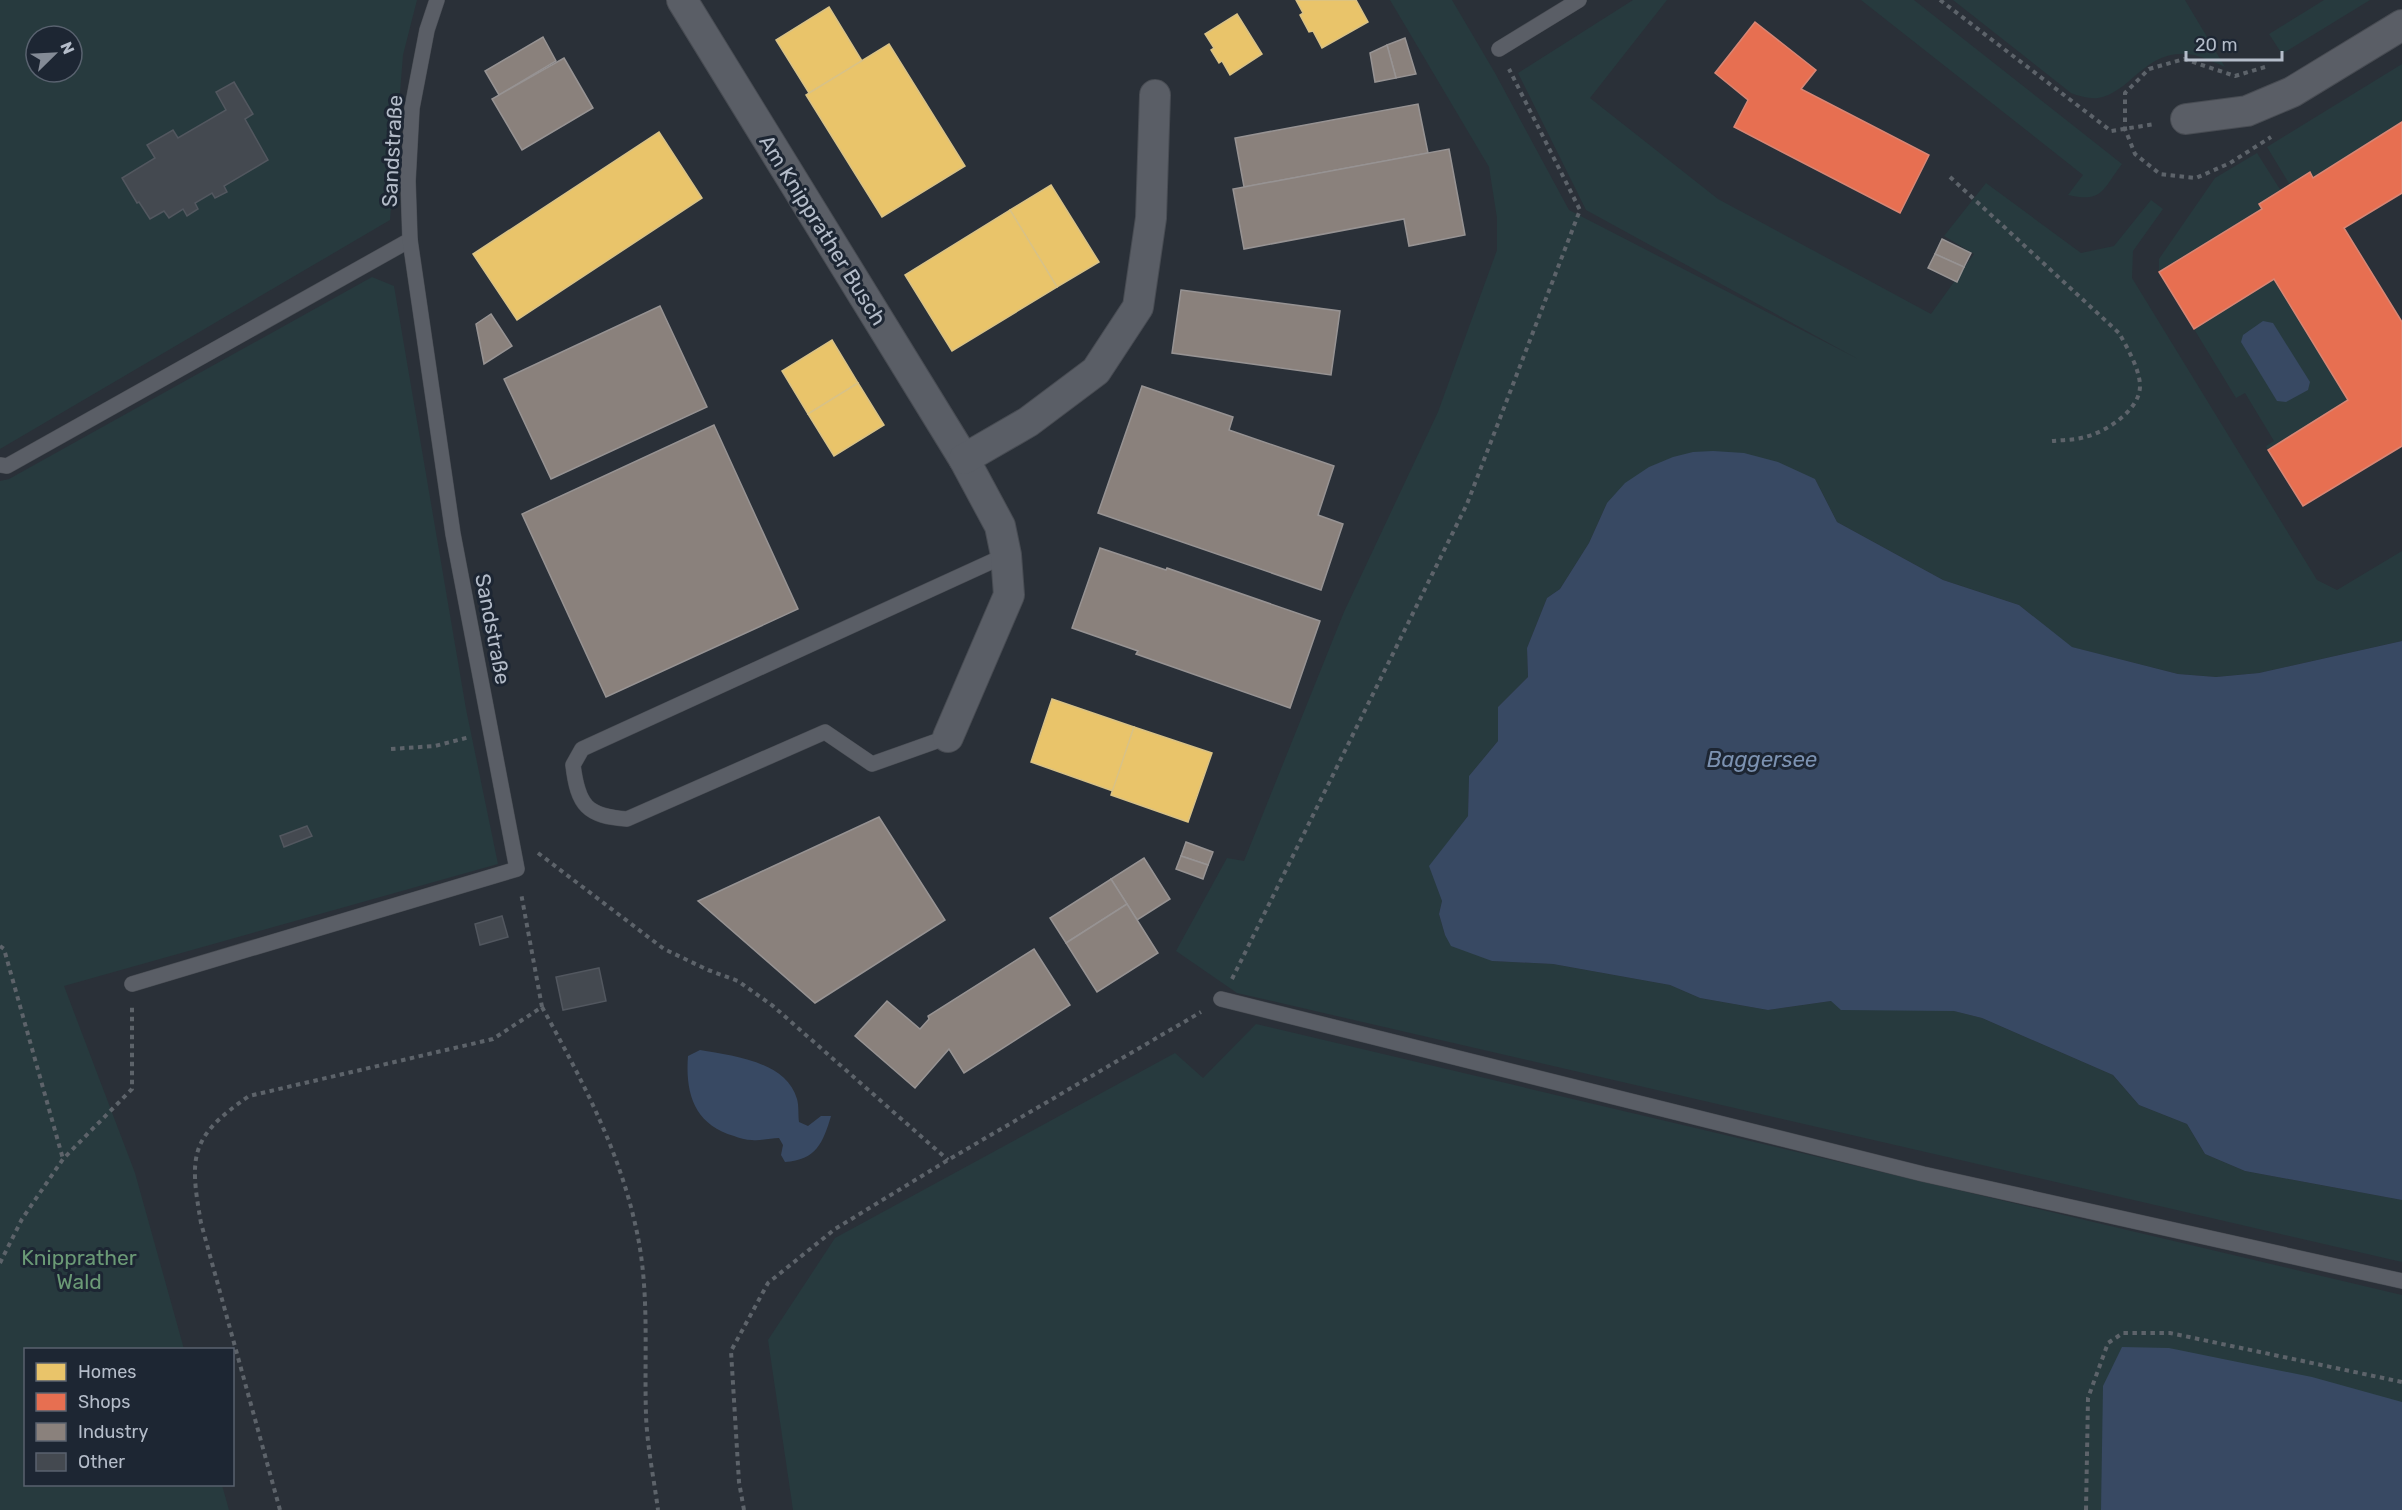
<svg xmlns="http://www.w3.org/2000/svg" width="2402" height="1510" font-family="Rubik,sans-serif">
	<style>
		.green { fill: #273a3e; fill-rule: evenodd }
		.water { fill: #384963 }
		.homes { fill: #e9c46a; stroke: #d9c286; stroke-width: 1.5 }
		.shops { fill: #e76f51; stroke: #d88675; stroke-width: 1.5 }
		.industry { fill: #8a817c; stroke: #979393; stroke-width: 1.5 }
		.building { fill: #444950; stroke: #52575f; stroke-width: 1.5 }
		.lines { fill: none; stroke-linecap: round; stroke-linejoin: round }
		.lane-casing { stroke: #484c53; stroke-width: 16 }
		.street-casing { stroke: #484c53; stroke-width: 32 }
		.path { stroke: #5d636a; stroke-width: 4; stroke-dasharray: 4.5 4.5; stroke-linecap: butt }
		.lane { stroke: #5a5e66; stroke-width: 15 }
		.street { stroke: #5a5e66; stroke-width: 30 }
		.labels { text-anchor: middle; dominant-baseline: central; stroke-width: 6; stroke-linejoin: round; paint-order: stroke }
		.street-label { font-size: 21px; fill: #b4bcc9; stroke: #1d2633 }
		.park-label { font-size: 21px; fill: #6b9a76; stroke: #1d2633 }
		.water-label { font-size: 22px; font-style: italic; fill: #7c92b1; stroke: #1d2633 }
	</style>
	<rect width="100%" height="100%" fill="#2a3038"/>
	<g class="green">
		<path d="M0,0H417L403,55L390,220L0,449ZM36,36H72V72H36Z"/>
		<path d="M1390,0H1452L1495,73L1569,210L1858,359L1586,210L1518,73L1633,0H1667L1590,98L1718,199L1931,314L1974,254L1944,236L1986,183L2081,253L2114,246L2151,200L2163,209L2133,251L2132,278L2317,580L2337,590L2402,551V641L2259,673L2216,677L2178,674L2071,647L2019,605L1943,580L1837,522L1815,479L1607,503L1589,543L1560,589L1547,598L1527,648L1528,677L1498,707V741L1469,776L1468,816L1430,866L1442,901L1439,914L1445,935L1492,961L1553,964L1670,985L1700,998L1768,1010L1831,1001L1955,1011L1982,1018L2113,1075L2139,1105L2187,1124L2205,1154L2245,1171L2402,1200V1262L1237,993L1176,951L1227,858L1244,861L1344,612L1438,412L1497,250V218L1489,167Z"/>
		<path d="M1861,0H1914L2122,164C2102,190 2103,203 2068,195L2083,175Z"/>
		<path d="M1953,0H2185L2225,67C2216,63 2205,58 2194,55C2146,46 2132,93 2098,98C2089,99 2079,96 2071,93Z"/>
		<path d="M2324,0H2370L2282,54L2269,34Z"/>
		<path d="M2402,64V122L2313,178L2310,173L2290,185L2267,147Z"/>
		<path d="M2257,153L2281,191L2260,204L2262,209L2159,272V259L2215,178Z"/>
		<path d="M372,277L394,286L466,709L498,864L64,986L135,1173L184,1349L26,1350V1484L222,1485L229,1510H0V481L9,479Z"/>
		<path d="M2274,279L2348,400L2268,450L2266,446L2274,441L2245,393L2236,398L2194,329Z"/>
		<path d="M1256,1024L2402,1295V1510H793L768,1340L835,1238L1175,1053L1203,1078Z"/>
	</g>
	<g class="water">
		<path d="M2263,321L2273,323L2310,382L2308,390L2286,402L2277,401L2241,342L2243,335Z"/>
		<path d="M1713,451L1744,453L1778,462L1815,479L1837,522L1943,580L2019,605L2072,647L2178,674L2216,677L2259,673L2402,641V1200L2245,1171L2205,1154L2187,1124L2139,1105L2113,1075L1982,1018L1954,1011L1841,1010L1831,1001L1768,1010L1700,998L1670,985L1553,964L1492,961L1451,946L1445,935L1439,914L1442,901L1429,866L1468,816L1469,776L1498,741V707L1528,677L1527,648L1547,598L1560,589L1589,543L1607,503L1625,483L1649,467L1673,457L1693,452Z"/>
		<path d="M700,1050C733,1056 786,1061 797,1099C799,1106 798,1115 799,1122L808,1126L821,1116H831C823,1143 816,1160 785,1162L781,1155L783,1145L779,1138C770,1138 761,1141 752,1140C746,1140 739,1138 734,1136C695,1125 685,1094 688,1056Z"/>
		<path d="M2122,1347L2169,1348L2312,1377L2402,1402V1510H2101L2103,1386Z"/>
	</g>
	<g class="homes">
		<path d="M1296,0H1356L1368,22L1322,48L1313,31L1309,32L1300,15L1303,13Z"/>
		<path d="M829,7L862,61L809,93L776,40Z"/>
		<path d="M1237,14L1262,54L1230,75L1222,61L1219,63L1211,50L1214,48L1205,34Z"/>
		<path d="M889,44L965,166L882,217L806,95Z"/>
		<path d="M659,132L702,198L517,320L473,254Z"/>
		<path d="M1051,185L1099,262L1057,287L1010,210Z"/>
		<path d="M1010,210L1057,287L952,351L905,275Z"/>
		<path d="M832,340L858,383L808,414L782,371Z"/>
		<path d="M858,383L884,425L834,456L808,414Z"/>
		<path d="M1052,699L1134,727L1113,791L1031,762Z"/>
		<path d="M1134,727L1212,753L1188,822L1111,795Z"/>
	</g>
	<g class="shops">
		<path d="M1755,22L1816,70L1801,89L1929,155L1900,213L1734,127L1748,100L1715,73Z"/>
		<path d="M2402,122V193L2344,228L2402,322V446L2303,506L2268,450L2348,400L2274,279L2194,329L2159,272L2262,209L2259,204L2310,172L2313,178Z"/>
	</g>
	<g class="industry">
		<path d="M543,37L556,61L499,95L485,71Z"/>
		<path d="M1405,38L1416,74L1396,78L1387,45Z"/>
		<path d="M1387,45L1396,78L1375,82L1370,53Z"/>
		<path d="M564,58L593,108L522,150L492,99Z"/>
		<path d="M1418,104L1428,153L1244,187L1235,138Z"/>
		<path d="M1449,149L1465,235L1409,246L1404,219L1244,249L1233,189Z"/>
		<path d="M1942,239L1971,253L1964,267L1935,254Z"/>
		<path d="M1935,254L1964,267L1957,282L1928,268Z"/>
		<path d="M1181,290L1340,311L1331,375L1172,353Z"/>
		<path d="M660,306L707,407L551,479L504,379Z"/>
		<path d="M491,314L512,346L484,364L476,324Z"/>
		<path d="M1142,386L1233,417L1229,430L1334,466L1318,515L1343,524L1321,590L1098,513Z"/>
		<path d="M714,425L798,609L606,697L522,514Z"/>
		<path d="M1100,548L1166,570L1167,568L1320,621L1290,708L1136,654L1138,651L1072,628Z"/>
		<path d="M879,817L945,920L815,1003L698,901Z"/>
		<path d="M1186,842L1213,852L1208,865L1181,856Z"/>
		<path d="M1181,856L1208,865L1203,879L1176,869Z"/>
		<path d="M1144,858L1170,899L1137,920L1111,879Z"/>
		<path d="M1111,879L1127,904L1066,943L1050,918Z"/>
		<path d="M1127,904L1158,953L1097,992L1066,943Z"/>
		<path d="M1034,949L1070,1005L964,1073L949,1049L915,1088L855,1036L887,1001L920,1029L929,1019L928,1016Z"/>
	</g>
	<g class="building">
		<path d="M234,82L253,114L245,119L268,160L224,186L227,192L215,198L212,193L195,203L198,209L187,216L183,209L169,218L164,211L150,219L139,202L137,203L122,178L155,158L147,145L173,130L178,138L226,110L216,92Z"/>
		<path d="M307,826L312,836L284,847L280,836Z"/>
		<path d="M502,916L508,937L480,945L475,924Z"/>
		<path d="M599,968L606,1001L563,1010L556,977Z"/>
	</g>
	<g class="lines">
		<g class="lane-casing">
			<g id="lane">
				<path d="M1499,49L1579,0"/>
				<path d="M0,465L7,466L410,240"/>
				<path d="M948,737L872,764L825,732L627,819C587,816 578,806 573,765L582,749L1006,555"/>
				<path d="M132,984L517,869L453,534L410,240L408,181L412,108L427,30L437,0"/>
				<path d="M1221,999L1923,1174L2402,1281"/>
			</g>
		</g>
		<g class="street-casing">
			<g id="street">
				<path d="M682,0L964,459L1000,526L1006,555L1009,595L948,737"/>
				<path d="M2186,119L2247,111L2292,92L2402,25"/>
				<path d="M964,459L1028,422L1096,371L1138,307L1151,218L1155,95"/>
			</g>
		</g>
		<g class="path">
			<path d="M1940,0L2111,131L2155,124"/>
			<path d="M2265,67L2235,76L2184,59L2149,69L2125,93V129L2135,154L2160,174L2196,178L2230,163L2271,137"/>
			<path d="M1950,177L2119,333C2127,347 2140,370 2140,386C2140,410 2106,432 2085,437C2075,440 2063,440 2052,441"/>
			<path d="M391,749L435,746L470,737"/>
			<path d="M538,853L664,949L708,970L738,981L773,1006L948,1160"/>
			<path d="M0,946L4,949L63,1159"/>
			<path d="M1232,979L1467,504L1580,210L1509,69"/>
			<path d="M542,1007C581,1078 619,1149 636,1228C650,1289 644,1353 646,1415C647,1446 654,1479 658,1510"/>
			<path d="M0,1263L22,1219L63,1159L132,1089V1007"/>
			<path d="M280,1510L201,1223C189,1155 190,1137 249,1096L493,1039L542,1007L521,893"/>
			<path d="M744,1510L739,1482L731,1351L768,1283L835,1229L948,1160L1201,1012"/>
			<path d="M2086,1510L2088,1398L2108,1343L2123,1333H2170L2402,1382"/>
		</g>
		<use href="#lane" class="lane"/>
		<use href="#street" class="street"/>
	</g>
	<g class="labels">
		<g class="street-label">
			<text transform="translate(392 151) rotate(-87)">Sandstraße</text>
			<text transform="translate(823 230) rotate(58)">Am Knipprather Busch</text>
			<text transform="translate(493 629) rotate(79)">Sandstraße</text>
		</g>
		<g class="park-label">
			<text x="79" y="1257">Knipprather<tspan x="79" dy="24">Wald</tspan></text>
		</g>
		<g class="water-label">
			<text x="1762" y="759">Baggersee</text>
		</g>
	</g>
	<rect x="24" y="1348" width="210" height="138" fill="#1d2633" stroke="#59626f" stroke-width="1.5"/>
	<rect x="36" y="1363" width="30" height="18" fill="#e9c46a" stroke="#59626f" stroke-width="1.5"/>
	<text x="78" y="1378" font-size="18" fill="#b4bcc9">Homes</text>
	<rect x="36" y="1393" width="30" height="18" fill="#e76f51" stroke="#59626f" stroke-width="1.5"/>
	<text x="78" y="1408" font-size="18" fill="#b4bcc9">Shops</text>
	<rect x="36" y="1423" width="30" height="18" fill="#8a817c" stroke="#59626f" stroke-width="1.5"/>
	<text x="78" y="1438" font-size="18" fill="#b4bcc9">Industry</text>
	<rect x="36" y="1453" width="30" height="18" fill="#444950" stroke="#59626f" stroke-width="1.5"/>
	<text x="78" y="1468" font-size="18" fill="#b4bcc9">Other</text>
	<g transform="translate(54 54) rotate(66)"><circle r="28" fill="#1d2633" stroke="#59626f" stroke-width="1.5"/>
	<path d="M0-4.5L10 22L0 15L-10 22Z" fill="#848b96"/>
	<text y="-9" font-size="16" font-weight="bold" text-anchor="middle" fill="#b4bcc9">N</text>
	</g>
	<path d="M2186 51v9h96v-9" fill="none" stroke="#b4bcc9" stroke-width="3"/>
	<text x="2195" y="51" font-size="18" fill="#b4bcc9" stroke="#1d2633" stroke-width="4.5" paint-order="stroke">20 m</text>
</svg>
